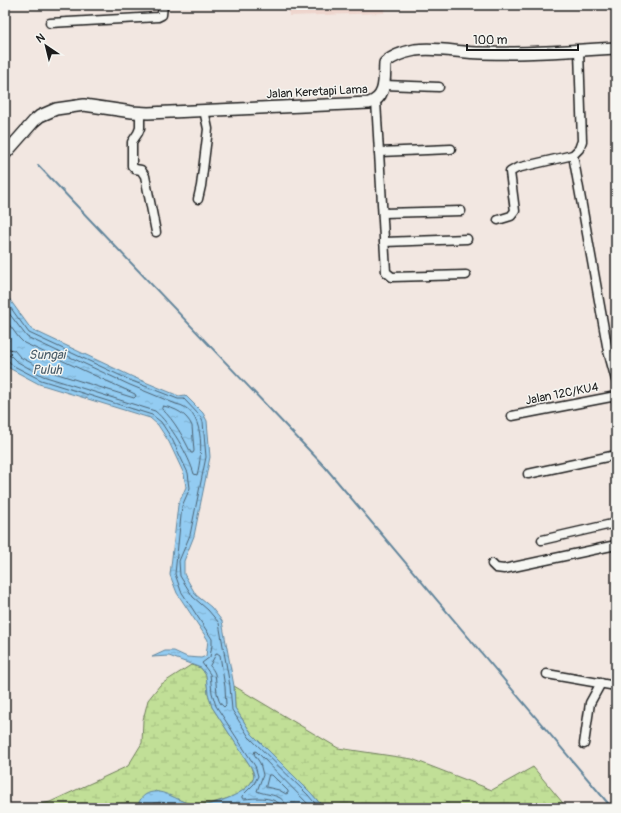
<svg xmlns="http://www.w3.org/2000/svg" width="621" height="813" font-family="Pangolin,sans-serif">
	<style>
		.built { fill: #eed5cd }
		.wetland { fill: url(#wetland-marsh); stroke: #6e7e5a }
		.water { fill: url(#water-ripples); stroke: #63869c }
		.lines { fill: none; stroke-linecap: round; stroke-linejoin: round }
		.shore { stroke: #4c6272; stroke-width: 1 }
		.stream { stroke: #63869c; stroke-width: 2 }
		.street-casing { stroke: #1c1c1c; stroke-width: 11 }
		.secondary-casing { stroke: #1c1c1c; stroke-width: 14 }
		.street { stroke: #f6f6f2; stroke-width: 8 }
		.secondary { stroke: #f6f6f2; stroke-width: 11 }
		.labels { text-anchor: middle; dominant-baseline: central; stroke-width: 3; stroke-linejoin: round; paint-order: stroke }
		.street-label { font-size: 12px; fill: #1c1c1c; stroke: #f6f6f2 }
		.water-label { font-size: 13px; font-style: italic; fill: #465a67; stroke: #f6f6f2 }
	</style>
	<defs>
		<pattern id="wetland-marsh" width="20" height="14" patternUnits="userSpaceOnUse"><rect width="20" height="14" fill="#c1df97"/><path d="M1 5h8M5 5V1M11 12h8M15 12V8" fill="none" stroke="#a5bf82"/></pattern>
		<pattern id="water-ripples" width="26" height="14" patternUnits="userSpaceOnUse"><rect width="26" height="14" fill="#93ccf2"/><path d="M2 4q2-2 4 0t4 0M15 11q2-2 4 0t4 0" fill="none" stroke="#7eafcf"/></pattern>
	</defs>
	<rect width="100%" height="100%" fill="#f2e7e1"/>
	<filter id="ink" filterUnits="userSpaceOnUse"><feTurbulence type="fractalNoise" baseFrequency=".025" numOctaves="2"/><feDisplacementMap in="SourceGraphic" scale="8" xChannelSelector="R" yChannelSelector="G"/><feConvolveMatrix kernelMatrix="1 2 1 2 8 2 1 2 1" color-interpolation-filters="sRGB"/></filter>
	<g filter="url(#ink)">
		<path class="built" d="M289,5H385L384,13L289,16Z"/>
		<g class="wetland">
			<path d="M191,665L201,668L206,675L208,693L212,707L251,767L254,776L251,783L241,792L232,797L209,804L195,806L155,791L140,808H142H22L50,802L128,766L142,743L143,720L148,700L160,685Z"/>
			<path d="M234,686L338,748L412,759L492,790L533,767L567,808H324L311,793L252,734L235,708Z"/>
			<path d="M258,801L274,804L280,808H224Z"/>
			<path d="M165,803L180,808H145L150,804Z"/>
		</g>
		<path class="water" d="M5,293L31,329L133,377L179,396L185,395L203,413L207,421L210,457L194,536L184,561V574L196,595L211,607L222,621L234,686L235,708L252,734L311,793L324,808H280C261,796 243,806 223,808C214,809 188,809 180,808C165,805 159,798 145,808H140L138,805C140,798 145,793 153,792C164,789 185,805 197,806C211,806 252,793 254,776C254,773 252,769 251,767L212,707L208,693L206,675L201,668L169,656L152,657L165,651H174L187,657L201,658L206,656L208,640L177,593L170,575L178,505L186,487L184,474L169,442L158,425L150,418L39,384L9,368L5,360Z"/>
		<g class="lines">
			<g class="shore">
				<path d="M5,300L29,333L132,381L178,399H184L200,416L203,422L206,457L190,535L179,561L180,576L193,597L208,610L219,623L230,686L232,710L249,737L308,795L319,808"/>
				<path d="M5,308L27,337L130,385L176,404C205,409 203,453 197,475L194,474C189,456 170,423 155,411L43,376L16,361L11,356L5,354"/>
				<path d="M5,319L19,338L24,343L135,394L136,396L134,398L45,370L20,357L14,350L5,348"/>
				<path d="M5,359L8,360L12,365L41,380L152,415L161,422L172,439L188,473L190,488L182,506L175,574L181,591L212,639V645L210,657L202,663L210,674L212,693L216,706L255,766L258,776L254,784L242,796V798L244,799C256,798 270,796 280,804L281,808"/>
				<path d="M163,406C175,408 187,414 192,426L194,451L193,453H191C183,437 175,421 162,409Z"/>
				<path d="M217,653L220,655L225,687L226,705L224,707C215,701 217,684 215,674C214,671 212,668 210,666Z"/>
				<path d="M269,775H272L288,791V793L286,794L279,790L266,787Z"/>
				<path d="M286,808C285,793 267,796 257,791L263,775L260,763L254,754L255,751L257,752L312,808"/>
			</g>
			<path class="stream" d="M38,165L325,467L612,808"/>
			<g class="street-casing">
				<g id="street">
					<path d="M50,23L158,17L162,15L163,5"/>
					<path d="M579,51L582,141L579,149L573,155L608,351L616,380"/>
					<path d="M384,85L439,87"/>
					<path d="M376,101L386,272L392,277L466,275"/>
					<path d="M140,113V128L138,133L132,142V166L135,169L141,170L145,176L156,232"/>
					<path d="M379,152L451,149"/>
					<path d="M198,199L201,186L208,129L204,110"/>
					<path d="M383,213L461,211"/>
					<path d="M498,220L511,216L515,211L510,172L517,168L573,155"/>
					<path d="M384,242L467,239"/>
					<path d="M512,416L616,396"/>
					<path d="M528,474L616,455"/>
					<path d="M542,540L616,523"/>
					<path d="M492,564L496,568L504,569L616,545"/>
					<path d="M547,674L616,686"/>
					<path d="M584,744L590,703L601,683"/>
				</g>
			</g>
			<g class="secondary-casing">
				<path id="secondary" d="M5,154L34,121L40,116L56,109L84,105L132,112L148,113L369,103C387,98 384,78 385,63C393,55 405,52 415,50C438,47 460,53 482,53C527,54 572,51 616,48"/>
			</g>
			<use href="#street" class="street"/>
			<use href="#secondary" class="secondary"/>
		</g>
	</g>
	<g class="labels">
		<g class="street-label">
			<text transform="translate(317 92) rotate(-3)">Jalan Keretapi Lama</text>
			<text transform="translate(562 394) rotate(-11)">Jalan 12C/KU4</text>
		</g>
		<g class="water-label">
			<text x="47" y="355">Sungai<tspan x="47" dy="15">Puluh</tspan></text>
		</g>
	</g>
	<rect width="621" height="813" fill="none" stroke="#f6f6f2" stroke-width="20"/>
	<rect x="10" y="10" width="601" height="793" fill="none" stroke="#1c1c1c" stroke-width="1.5" filter="url(#ink)"/>
	<g transform="translate(46 46) rotate(325)" stroke="#f6f6f2" stroke-width="3" paint-order="stroke">
	<path d="M0-3L7 15L0 10L-7 15Z" fill="#1c1c1c"/>
	<text y="-6" font-size="11" font-weight="bold" text-anchor="middle" fill="#1c1c1c">N</text>
	</g>
	<path d="M467 44v6h111v-6" fill="none" stroke="#1c1c1c" stroke-width="2"/>
	<text x="473" y="44" font-size="12" fill="#1c1c1c" stroke="#f6f6f2" stroke-width="3" paint-order="stroke">100 m</text>
</svg>
